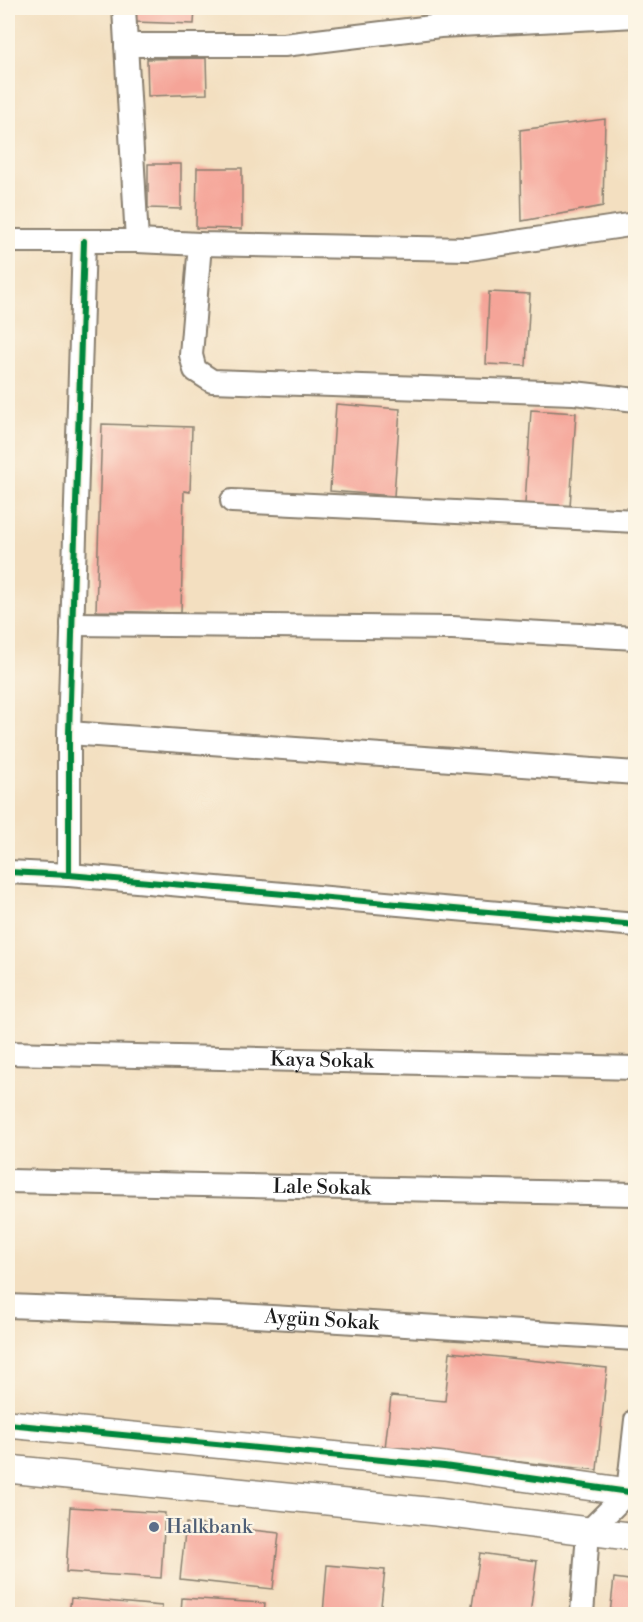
<svg xmlns="http://www.w3.org/2000/svg" width="643" height="1622" font-family="'Libre Bodoni',serif">
	<style>
		.building { fill: #f5a498 }
		.lines { fill: none; stroke-linecap: round; stroke-linejoin: round }
		.minor-casing { stroke: #887e6e; stroke-width: 26 }
		.tertiary-casing { stroke: #887e6e; stroke-width: 30 }
		.minor { stroke: #fff; stroke-width: 22 }
		.tertiary { stroke: #fff; stroke-width: 27 }
		.cycleway-casing { stroke: #fcf5e5; stroke-width: 10 }
		.cycleway { stroke: #00873e; stroke-width: 6 }
		.service-dot { fill: #5c6f8a; stroke: #fcf5e5; stroke-width: 2 }
		.labels { text-anchor: middle; dominant-baseline: central; stroke-width: 4.5; stroke-linejoin: round; paint-order: stroke }
		.street-label { font-size: 20px; fill: #1c1c1c; stroke: #fcf5e5 }
		.service-label { font-size: 20px; fill: #4e5e75; stroke: #fcf5e5; text-anchor: start }
	</style>
	<rect width="100%" height="100%" fill="#fcf5e5"/>
	<filter id="ink" filterUnits="userSpaceOnUse"><feTurbulence type="fractalNoise" baseFrequency=".0167" numOctaves="2"/><feDisplacementMap in="SourceGraphic" scale="12" xChannelSelector="R" yChannelSelector="G"/><feConvolveMatrix kernelMatrix="1 2 1 2 8 2 1 2 1" color-interpolation-filters="sRGB"/></filter>
	<filter id="wash" filterUnits="userSpaceOnUse"><feTurbulence type="fractalNoise" baseFrequency=".008" numOctaves="4" result="noise"/><feDisplacementMap in="SourceGraphic" scale="24" xChannelSelector="R" yChannelSelector="G"/><feGaussianBlur stdDeviation="1.35" result="paint"/><feColorMatrix in="noise" values="0 0 0 0 0 0 0 0 0 0 0 0 0 0 0 0 0 1.4 0 .05"/><feComposite in="paint" operator="in"/></filter>
	<g filter="url(#wash)">
		<rect width="100%" height="100%" fill="#f3dfc0"/>
		<g id="blocks">
			<g class="building">
				<path d="M134,8H195L194,24L134,22Z"/>
				<path d="M206,58L207,94L148,96L147,59Z"/>
				<path d="M605,119L603,206L522,221L520,130Z"/>
				<path d="M148,164H181V209L148,208Z"/>
				<path d="M197,168H242V229L196,228Z"/>
				<path d="M489,292L530,294L526,366L486,364Z"/>
				<path d="M336,404L400,409L394,496L330,491Z"/>
				<path d="M531,410L576,413L570,507L525,504Z"/>
				<path d="M102,424L192,427L190,492L184,491L181,613L96,611Z"/>
				<path d="M450,1352L607,1368L597,1470L385,1448L391,1396L445,1401Z"/>
				<path d="M70,1507L165,1513L161,1578L66,1572Z"/>
				<path d="M186,1523L279,1533L273,1589L180,1579Z"/>
				<path d="M480,1553L537,1561L530,1614L471,1613Z"/>
				<path d="M327,1565L385,1570L380,1614H323Z"/>
				<path d="M614,1578L636,1581V1614H610Z"/>
				<path d="M71,1598L162,1606L161,1614H69Z"/>
				<path d="M182,1598L265,1603L264,1614H181Z"/>
			</g>
		</g>
	</g>
	<g filter="url(#ink)">
		<use href="#blocks" fill-opacity="0" stroke="#887e6e" stroke-width="1.5"/>
		<g class="lines">
			<g class="minor-casing">
				<g id="minor">
					<path d="M124,8L137,241"/>
					<path d="M126,45H284L440,26L636,16"/>
					<path d="M8,241H137L200,244L469,249L636,224"/>
					<path d="M200,244L191,355L195,370L212,381L574,393L636,400"/>
					<path d="M232,501L636,521"/>
					<path d="M72,624L452,628L636,638"/>
					<path d="M69,733L636,773"/>
					<path d="M8,872L69,875L636,925"/>
					<path d="M69,875V733L84,241"/>
					<path id="s1" d="M8,1053L636,1068"/>
					<path id="s2" d="M8,1181L636,1194"/>
					<path id="s3" d="M8,1306L221,1314L636,1339"/>
					<path d="M582,1614L588,1532L628,1492L636,1420"/>
				</g>
			</g>
			<g class="tertiary-casing">
				<g id="tertiary">
					<path d="M8,1424L444,1466L636,1493"/>
					<path d="M8,1469L436,1512L636,1537"/>
				</g>
			</g>
			<use href="#minor" class="minor"/>
			<use href="#tertiary" class="tertiary"/>
			<g class="cycleway-casing">
				<g id="cycleway">
					<path d="M8,872L69,875L636,925"/>
					<path d="M69,875V733L84,241"/>
					<path d="M8,1424L444,1466L636,1493"/>
				</g>
			</g>
			<use href="#cycleway" class="cycleway"/>
		</g>
	</g>
	<circle class="service-dot" cx="154" cy="1527" r="6"/>
	<g class="labels">
		<g class="street-label">
			<text stroke="none"><textPath href="#s1" startOffset="314">Kaya Sokak</textPath></text>
			<text stroke="none"><textPath href="#s2" startOffset="314">Lale Sokak</textPath></text>
			<text stroke="none"><textPath href="#s3" startOffset="314">Aygün Sokak</textPath></text>
		</g>
		<g class="service-label">
			<text x="166" y="1527">Halkbank</text>
		</g>
	</g>
	<rect width="643" height="1622" fill="none" stroke="#fcf5e5" stroke-width="30"/>
</svg>
